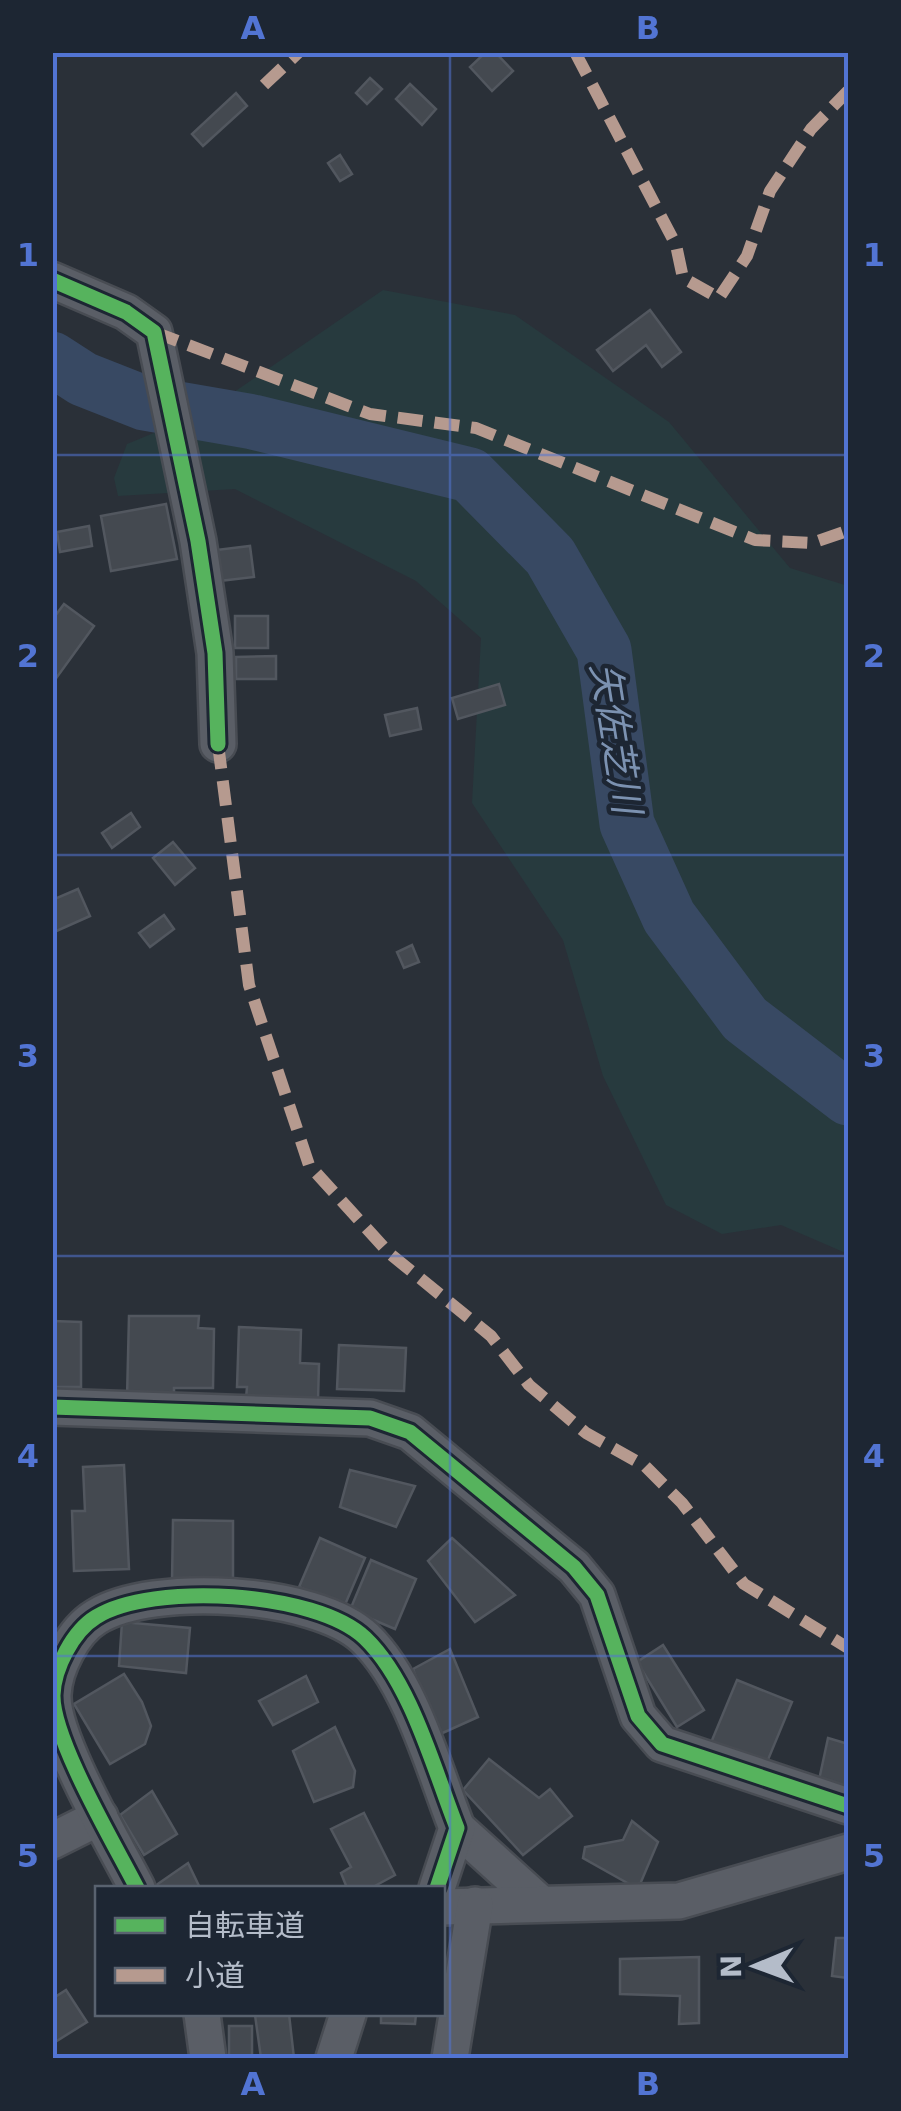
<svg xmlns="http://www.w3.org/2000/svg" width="901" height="2111" font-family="'DejaVu Sans','Noto Sans JP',sans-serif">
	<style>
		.green { fill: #273a3e }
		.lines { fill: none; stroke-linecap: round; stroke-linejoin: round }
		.river { stroke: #384963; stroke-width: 55 }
		.building { fill: #444950; stroke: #52575f; stroke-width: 2.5 }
		.street-casing { stroke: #484c53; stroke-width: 40 }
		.street { stroke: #5a5e66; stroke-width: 35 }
		.quiet { stroke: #b69a8f; stroke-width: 12; stroke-dasharray: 25 12; stroke-linecap: butt }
		.cycleway-casing { stroke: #1d2633; stroke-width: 21 }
		.cycleway { stroke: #56b35d; stroke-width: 15 }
		.grid { fill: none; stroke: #5274d3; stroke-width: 2.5; stroke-opacity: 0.55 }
		.labels { text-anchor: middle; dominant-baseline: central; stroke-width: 9; stroke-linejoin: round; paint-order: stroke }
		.water-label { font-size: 38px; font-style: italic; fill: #7c92b1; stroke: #1d2633 }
		.neatline { fill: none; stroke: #5274d3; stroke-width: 4 }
		.grid-label { font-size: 32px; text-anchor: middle; font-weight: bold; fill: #5274d3 }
	</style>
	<rect width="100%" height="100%" fill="#2a3038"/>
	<path class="green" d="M383,290L515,315L669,422L790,568L848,586V1254L781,1225L722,1234L666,1205L603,1076L563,940L472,803L481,638L416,581L235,489L118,496L114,478L127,444L205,412Z"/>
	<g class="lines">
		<path class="river" d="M52,359L83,379L144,403L253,422L470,475L550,556L604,650L627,824L669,917L745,1019L848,1098"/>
	</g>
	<g class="building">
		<path d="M486,52H495L513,71L492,91L470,67Z"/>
		<path d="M370,78L382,89L367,104L356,93Z"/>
		<path d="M410,84L436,109L422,125L396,99Z"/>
		<path d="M236,93L247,106L203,146L192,134Z"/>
		<path d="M340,155L352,174L340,181L328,163Z"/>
		<path d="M650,310L681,352L662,367L646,345L613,371L597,350Z"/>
		<path d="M166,504L177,559L111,571L101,516Z"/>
		<path d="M89,526L92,546L60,552L57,532Z"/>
		<path d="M250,546L254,577L219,581L216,550Z"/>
		<path d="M64,604L94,626L52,684V620Z"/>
		<rect x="235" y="616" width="33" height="32"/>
		<path d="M276,656V679H236V657Z"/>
		<path d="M499,684L505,705L458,719L452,698Z"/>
		<path d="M417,708L421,729L390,736L385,715Z"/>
		<path d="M131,813L140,827L112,848L102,833Z"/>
		<path d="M173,842L195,868L175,885L153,858Z"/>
		<path d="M78,889L90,916L52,933V900Z"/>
		<path d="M164,915L174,929L150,947L139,933Z"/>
		<path d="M412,945L419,962L404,968L397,952Z"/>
		<path d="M129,1316H199L198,1328L214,1329L213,1388H174V1398H127Z"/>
		<path d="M52,1321L81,1322V1387H52Z"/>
		<path d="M239,1327L301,1330L300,1363L319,1364L318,1401L246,1398L247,1387H237Z"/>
		<path d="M339,1345L406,1348L404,1391L337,1389Z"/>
		<path d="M124,1465L129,1569L74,1571L72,1511H85L83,1467Z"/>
		<path d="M350,1470L415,1486L396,1527L340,1507Z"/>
		<path d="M173,1520L233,1521V1582H172Z"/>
		<path d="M320,1538L365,1558L344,1607L299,1587Z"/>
		<path d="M452,1538L515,1595L475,1622L428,1561Z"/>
		<path d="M371,1560L416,1579L395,1629L350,1610Z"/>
		<path d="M122,1622L190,1628L186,1673L119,1666Z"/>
		<path d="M663,1645L704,1710L677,1727L637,1662Z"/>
		<path d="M450,1649L478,1717L436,1736L413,1669Z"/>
		<path d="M124,1674L142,1702L151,1726L145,1744L110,1764L74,1704Z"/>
		<path d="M306,1676L318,1702L273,1725L259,1701Z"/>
		<path d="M737,1680L792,1702L765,1767L710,1745Z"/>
		<path d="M335,1727L355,1771L353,1787L314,1802L293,1751Z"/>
		<path d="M828,1738L848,1744V1792L819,1780Z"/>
		<path d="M489,1759L539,1798L550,1789L572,1816L523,1855L463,1790Z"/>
		<path d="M152,1791L177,1834L144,1855L120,1815Z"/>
		<path d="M364,1813L395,1875L371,1888H347L341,1873L351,1867L331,1829Z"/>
		<path d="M632,1821L658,1842L638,1889L583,1858L585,1847L623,1840Z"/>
		<path d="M188,1863L200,1888H152Z"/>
		<path d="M836,1938H848V1978L832,1976Z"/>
		<path d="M699,1957V2023L679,2024L680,1996L620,1994V1959Z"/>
		<path d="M66,1990L87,2022L52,2044V1999Z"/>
		<path d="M289,2014L294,2058H261L255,2015Z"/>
		<path d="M381,2014H416L415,2024L381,2023Z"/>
		<rect x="229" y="2026" width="23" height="32"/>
	</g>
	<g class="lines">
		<g class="street-casing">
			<g id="street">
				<path d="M52,280L126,312L154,332L198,541L215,653L218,744"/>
				<path d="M52,1407L370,1418L410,1432L574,1567L597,1595L638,1716L662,1744L848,1806"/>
				<path d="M457,1828L541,1904"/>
				<path d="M52,1841L100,1817"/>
				<path d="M137,1888C115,1845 52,1739 53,1695C54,1668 73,1631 96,1617C152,1582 316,1591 365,1638C411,1682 434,1770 457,1828L437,1888"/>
				<path d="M442,1907L679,1901L848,1852"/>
				<path d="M202,2014L208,2058"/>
				<path d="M334,2058L348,2014"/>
				<path d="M450,2058L475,1905"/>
			</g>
		</g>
		<use href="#street" class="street"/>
		<g class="quiet">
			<path d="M575,52L676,245L683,278L719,298L747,256L770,191L811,129L848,91"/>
			<path d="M264,85L299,52"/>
			<path d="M154,332L370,414L476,428L755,540L812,543L844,532L848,524"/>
			<path d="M218,744L249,985L309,1165L389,1253L491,1336L529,1385L586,1433L645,1466L682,1503L744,1584L848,1648"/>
		</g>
		<g class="cycleway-casing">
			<g id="cycleway">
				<path d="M52,280L126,312L154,332L198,541L215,653L218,744"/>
				<path d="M52,1407L370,1418L410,1432L574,1567L597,1595L638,1716L662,1744L848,1806"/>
				<path d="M137,1888C115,1845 52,1739 53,1695C54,1668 73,1631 96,1617C152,1582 316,1591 365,1638C411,1682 434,1770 457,1828L437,1888"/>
			</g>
		</g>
		<use href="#cycleway" class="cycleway"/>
	</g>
	<path class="grid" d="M450,52V2058M52,455H848M52,855H848M52,1256H848M52,1656H848"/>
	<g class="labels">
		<g class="water-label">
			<text transform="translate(616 738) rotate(81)">矢佐芝川</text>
		</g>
	</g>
	<rect width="901" height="2111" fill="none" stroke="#1d2633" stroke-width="110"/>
	<rect x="95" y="1886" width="350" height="130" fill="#1d2633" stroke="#59626f" stroke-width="2.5"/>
	<rect x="115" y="1918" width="50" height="15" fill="#56b35d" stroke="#59626f" stroke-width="2.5"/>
	<text x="185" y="1936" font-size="30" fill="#b4bcc9">自転車道</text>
	<rect x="115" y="1968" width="50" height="15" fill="#b69a8f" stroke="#59626f" stroke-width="2.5"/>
	<text x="185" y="1986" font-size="30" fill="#b4bcc9">小道</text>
	<g transform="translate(756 1966) rotate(269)" stroke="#1d2633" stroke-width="8" paint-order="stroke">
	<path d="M0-8L18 38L0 25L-18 38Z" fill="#b4bcc9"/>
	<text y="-15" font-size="28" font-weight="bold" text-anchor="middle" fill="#b4bcc9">N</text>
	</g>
	<rect x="55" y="55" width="791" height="2001" class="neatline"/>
	<g class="grid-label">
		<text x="253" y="39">A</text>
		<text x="648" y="39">B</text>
		<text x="28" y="266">1</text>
		<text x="874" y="266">1</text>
		<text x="28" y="667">2</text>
		<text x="874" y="667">2</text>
		<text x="28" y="1067">3</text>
		<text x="874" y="1067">3</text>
		<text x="28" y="1467">4</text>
		<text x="874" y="1467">4</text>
		<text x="28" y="1867">5</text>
		<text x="874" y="1867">5</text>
		<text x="253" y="2095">A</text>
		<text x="648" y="2095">B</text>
	</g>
</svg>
